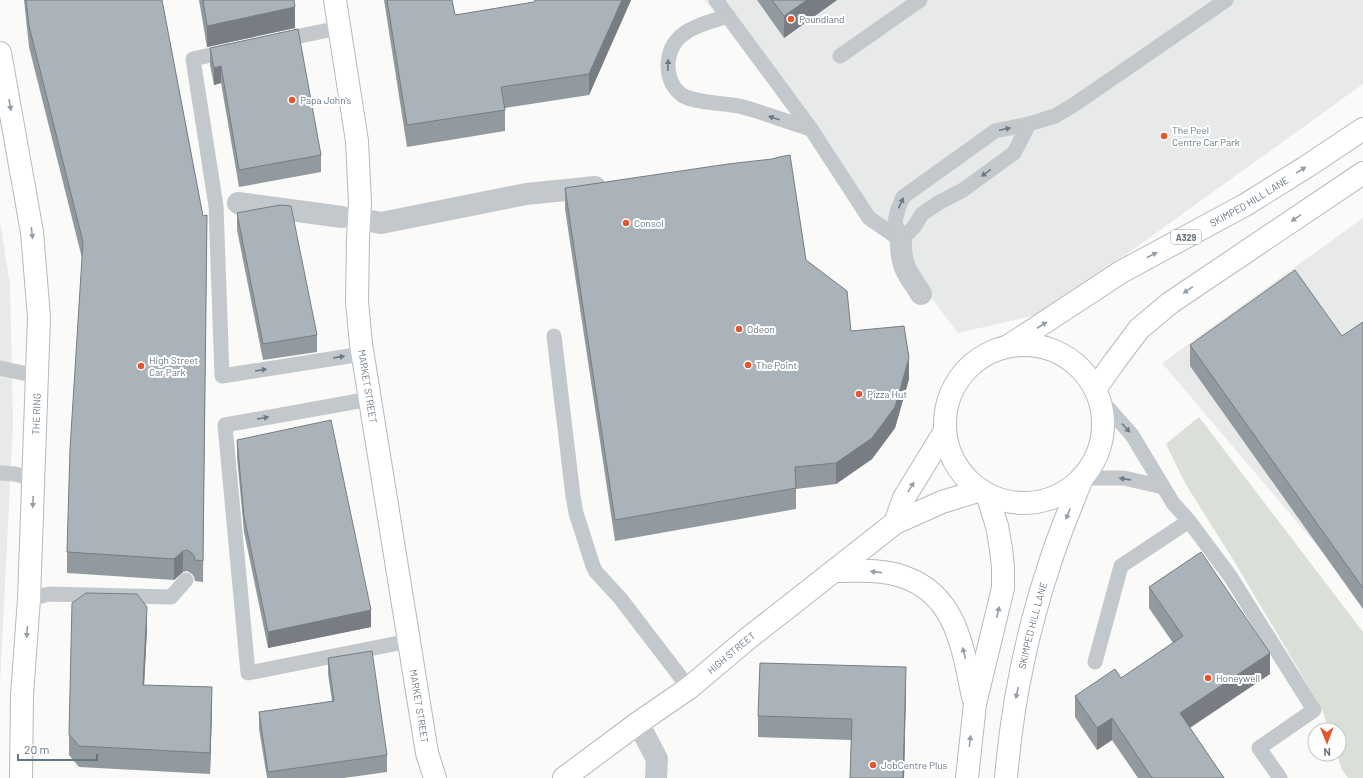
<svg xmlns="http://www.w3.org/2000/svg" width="1363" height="778" font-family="Barlow,sans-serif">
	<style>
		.built { fill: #e8e9e9 }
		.green { fill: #dadfd7 }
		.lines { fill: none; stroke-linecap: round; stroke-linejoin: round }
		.secondary-casing { stroke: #b3babf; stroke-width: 24 }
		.primary-casing { stroke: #b5babe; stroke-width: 24 }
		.lane { stroke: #c3c8cc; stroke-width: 15 }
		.street { stroke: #c3c8cc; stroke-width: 22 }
		.secondary { stroke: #fff; stroke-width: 22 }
		.primary { stroke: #fff; stroke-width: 22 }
		.wall { fill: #929a9f }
		.shaded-wall { fill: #777d82 }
		.building { fill: #aab3b9; stroke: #777d82 }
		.oneway { fill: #6a7a87 }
		.oneway2 { fill: #939fa8 }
		.poi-dot { fill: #e4572e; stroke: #fff; stroke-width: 1.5 }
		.labels { text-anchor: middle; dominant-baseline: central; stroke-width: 4; stroke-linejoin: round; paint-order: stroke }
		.shield { fill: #fff; stroke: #939fa8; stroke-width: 1 }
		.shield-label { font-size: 9px; font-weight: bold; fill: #657683 }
		.poi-label { font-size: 10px; fill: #657683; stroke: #fff; text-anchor: start }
		.street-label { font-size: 10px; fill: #657683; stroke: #fff }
	</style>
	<rect width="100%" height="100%" fill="#fafaf8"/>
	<g class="built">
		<path d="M705,0H1363V84L1045,313L958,333Z"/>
		<path d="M1363,218V600L1162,363Z"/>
		<path d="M0,221L10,285L13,426L0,682Z"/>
	</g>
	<path class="green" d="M1199,417L1363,632V778H1348L1342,770L1337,754H1339V730H1329L1322,709L1237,566L1185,483L1166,444Z"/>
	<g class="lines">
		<g class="secondary-casing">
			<g id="secondary">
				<path id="s1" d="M335,0L357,141L360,203L358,238L357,302L361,344L427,753L435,778"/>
				<path d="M0,53L32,232L39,317L29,599L22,695L21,778"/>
				<path d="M895,523L904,498L945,431"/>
				<path id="s2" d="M564,778L638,723L689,688L746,640L895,523L942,502L981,490"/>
			</g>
		</g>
		<g class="primary-casing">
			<g id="primary">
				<circle cx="1024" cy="424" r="79"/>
				<path id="s3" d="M1010,345L1121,272L1245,205L1306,167L1363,129"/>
				<path d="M1095,389L1115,361L1139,329L1170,303L1363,173"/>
				<path d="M834,571C857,571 882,569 904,577C957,595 963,650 973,697"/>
				<path d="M967,778L975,704L1003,588V567L1001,549L997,526L987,494"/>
				<path id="s4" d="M1006,778C1012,706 1026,635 1049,566C1058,536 1071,507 1082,478"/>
			</g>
		</g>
		<g class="lane">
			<path d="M716,0L811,129L869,218L901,240"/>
			<path d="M728,16C706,23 674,29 669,57C666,70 670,87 682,95C695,103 723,103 739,106C763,112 787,122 811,129"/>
			<path d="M280,40L339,28"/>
			<path d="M229,51L193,59L216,206L222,376L362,354"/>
			<path d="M840,56L920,0"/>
			<path d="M901,240L895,222L898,209L903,197L995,131L1029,124L1055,116L1075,104L1226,0"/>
			<path d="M901,240L914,227L922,214L938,203L963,190L1014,153L1029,124"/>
			<path d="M554,336L573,496L576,513L593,566L596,572L620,598L689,688"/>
			<path d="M0,368L37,376"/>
			<path d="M370,399L225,425L248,673L409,641"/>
			<path d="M1100,399L1132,435L1173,503L1189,521L1230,576L1314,710L1259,748L1280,778"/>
			<path d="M0,473L15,474L33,479"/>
			<path d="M1082,478H1124L1163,487"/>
			<path d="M29,599L49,594L171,597L186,580"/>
			<path d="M1095,662L1121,566L1189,521"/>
		</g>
		<g class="street">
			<path d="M238,203L342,217"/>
			<path d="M371,221L381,223L526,194L595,187"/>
			<path d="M901,240C900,266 908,274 921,294"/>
			<path d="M638,723L657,759L656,778"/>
		</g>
		<use href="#secondary" class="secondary"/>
		<use href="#primary" class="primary"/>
	</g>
	<g class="wall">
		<path d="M24,0H162L203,216L207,215L203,582L195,581L194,577L192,574L187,571L183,572L174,580L67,573V552L82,258L29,47Z"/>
		<path d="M199,0H294L295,28L207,47Z"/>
		<path d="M384,0H452L455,15L631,0L589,95L505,108V131L407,147Z"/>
		<path d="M757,0H837L784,38Z"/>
		<path d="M210,48L321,155V172L239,187L221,83L214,85L210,65Z"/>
		<path d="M565,188L806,260L851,331L909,379L895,428L872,459L836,484L796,489V509L615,541L565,209Z"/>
		<path d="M237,213L317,335V352L263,360L237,230Z"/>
		<path d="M1363,322V609L1190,366V345L1342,336Z"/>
		<path d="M237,440L371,627L268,648L244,532L237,457Z"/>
		<path d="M1149,587L1270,674L1190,728L1224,778H1138L1112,740L1097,750L1075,717V696L1121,678L1173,643L1149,608Z"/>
		<path d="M147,628L144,685L212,708L210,774L79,767L69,755V734Z"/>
		<path d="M328,658L387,755V772L344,778H267L259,729V712L332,701L328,674Z"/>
		<path d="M906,688L904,778H850L851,740L758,737V716Z"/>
	</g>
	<g class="shaded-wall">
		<path d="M622,0H631L589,95V74Z"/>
		<path d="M807,0H837L784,38V16Z"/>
		<path d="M295,7V28L207,47V26Z"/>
		<path d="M221,66V83L214,85V68Z"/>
		<path d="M909,358V379L895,428L872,459L836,484V463Z"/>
		<path d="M183,551V572L174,580V559Z"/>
		<path d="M147,607V628L143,706V685Z"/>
		<path d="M371,610V627L268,648V632Z"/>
		<path d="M1270,653V674L1180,734V713Z"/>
		<path d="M906,667V688L904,778H903Z"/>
		<path d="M212,687V708L210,774V753Z"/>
		<path d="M1112,718V740L1097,750V728Z"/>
	</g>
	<g class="building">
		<path d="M26,0H162L203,216L207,215L203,561L195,560L194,556L192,553L187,550L183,551L174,559L67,552L70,449L83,242L29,26Z"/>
		<path d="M203,0H294L295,7L207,26Z"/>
		<path d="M387,0H452L455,15L534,2L535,0H622L589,74L501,87L505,110L407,125Z"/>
		<path d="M772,0H807L784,16Z"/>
		<path d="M298,29L321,155L239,170L221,66L214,68L210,48Z"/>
		<path d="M790,155L806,260L847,291L851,331L904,326L909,358L895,407L872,438L836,463L795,467L796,488L615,520L565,188L728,164L772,159L779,157Z"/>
		<path d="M280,205L291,206L317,335L263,344L237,213Z"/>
		<path d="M1295,270L1342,336L1363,322V588L1190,345Z"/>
		<path d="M331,420L371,610L268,632L244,516L237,440Z"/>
		<path d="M1201,552L1270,653L1180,713L1224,778H1152L1112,718L1097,728L1075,696L1115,669L1121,678L1183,636L1149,587Z"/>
		<path d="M86,593L137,594L147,607L143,685L212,687L210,753L79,746L69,734L72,603Z"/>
		<path d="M372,651L387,755L268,772L259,712L334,701L328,658Z"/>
		<path d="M760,663L906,667L903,778H850L852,719L758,716Z"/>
	</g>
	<defs><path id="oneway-solid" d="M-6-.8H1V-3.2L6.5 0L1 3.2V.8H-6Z"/></defs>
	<g class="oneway">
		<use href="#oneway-solid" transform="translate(668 65) rotate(-88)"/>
		<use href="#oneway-solid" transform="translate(774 118) rotate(-162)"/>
		<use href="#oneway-solid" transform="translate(1005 129) rotate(-12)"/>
		<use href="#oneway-solid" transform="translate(986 173) rotate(144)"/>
		<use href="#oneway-solid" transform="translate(901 203) rotate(-65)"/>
		<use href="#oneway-solid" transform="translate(339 357) rotate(-9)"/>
		<use href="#oneway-solid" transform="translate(261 370) rotate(-9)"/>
		<use href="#oneway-solid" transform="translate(263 418) rotate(-10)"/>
		<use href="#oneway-solid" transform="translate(1126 428) rotate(48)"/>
		<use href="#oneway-solid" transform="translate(1125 479) rotate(-172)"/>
	</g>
	<g class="oneway2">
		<use href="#oneway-solid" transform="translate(10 105) rotate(80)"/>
		<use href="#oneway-solid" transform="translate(1301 170) rotate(-32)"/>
		<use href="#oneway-solid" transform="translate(1296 218) rotate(146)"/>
		<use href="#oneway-solid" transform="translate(32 233) rotate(83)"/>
		<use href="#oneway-solid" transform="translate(1152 255) rotate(-28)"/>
		<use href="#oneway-solid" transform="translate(1188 290) rotate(145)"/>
		<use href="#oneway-solid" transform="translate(1042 325) rotate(-33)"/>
		<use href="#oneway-solid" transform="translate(911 487) rotate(-59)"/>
		<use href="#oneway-solid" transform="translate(33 502) rotate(92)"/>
		<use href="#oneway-solid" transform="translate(1068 514) rotate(111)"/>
		<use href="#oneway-solid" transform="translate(876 572) rotate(-174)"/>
		<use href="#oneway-solid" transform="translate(998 612) rotate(-77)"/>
		<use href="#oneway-solid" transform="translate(27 632) rotate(94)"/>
		<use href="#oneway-solid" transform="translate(964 653) rotate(-105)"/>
		<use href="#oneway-solid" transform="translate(1017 693) rotate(102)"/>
		<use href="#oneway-solid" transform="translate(970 741) rotate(-83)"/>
	</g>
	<g class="poi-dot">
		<circle cx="791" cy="19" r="4"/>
		<circle cx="292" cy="100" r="4"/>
		<circle cx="1164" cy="136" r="4"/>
		<circle cx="626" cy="223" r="4"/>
		<circle cx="739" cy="329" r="4"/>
		<circle cx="748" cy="365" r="4"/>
		<circle cx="141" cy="366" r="4"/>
		<circle cx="859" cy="394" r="4"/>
		<circle cx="1208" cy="678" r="4"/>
		<circle cx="873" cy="765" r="4"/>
	</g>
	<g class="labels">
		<rect class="shield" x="1171" y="230" width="30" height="14" rx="3"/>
		<g class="shield-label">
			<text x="1186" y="237">A329</text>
		</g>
		<g class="poi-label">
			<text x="799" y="19">Poundland</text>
			<text x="300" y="100">Papa John's</text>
			<text x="1172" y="130">The Peel<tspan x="1172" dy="12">Centre Car Park</tspan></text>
			<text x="634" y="223">Consol</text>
			<text x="747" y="329">Odeon</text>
			<text x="149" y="360">High Street<tspan x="149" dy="12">Car Park</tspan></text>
			<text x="756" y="365">The Point</text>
			<text x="867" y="394">Pizza Hut</text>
			<text x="1216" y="678">Honeywell</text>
			<text x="881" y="765">JobCentre Plus</text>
		</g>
		<g class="street-label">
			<text stroke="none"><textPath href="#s3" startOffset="279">SKIMPED HILL LANE</textPath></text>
			<text stroke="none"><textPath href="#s1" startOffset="389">MARKET STREET</textPath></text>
			<text transform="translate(36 414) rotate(-88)">THE RING</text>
			<text stroke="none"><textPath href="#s4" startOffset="155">SKIMPED HILL LANE</textPath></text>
			<text stroke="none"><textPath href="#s2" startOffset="209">HIGH STREET</textPath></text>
			<text stroke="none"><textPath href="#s1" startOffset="713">MARKET STREET</textPath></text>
		</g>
	</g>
	<g transform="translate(1327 742) rotate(179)"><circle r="19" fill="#ffffff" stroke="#c1c8cd"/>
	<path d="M0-3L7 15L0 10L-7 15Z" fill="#e4572e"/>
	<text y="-6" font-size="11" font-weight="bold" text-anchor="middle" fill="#657683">N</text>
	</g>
	<path d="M18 754v6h79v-6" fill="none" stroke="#657683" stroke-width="2"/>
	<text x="24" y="754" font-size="12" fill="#657683" stroke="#ffffff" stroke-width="3" paint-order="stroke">20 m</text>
</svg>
